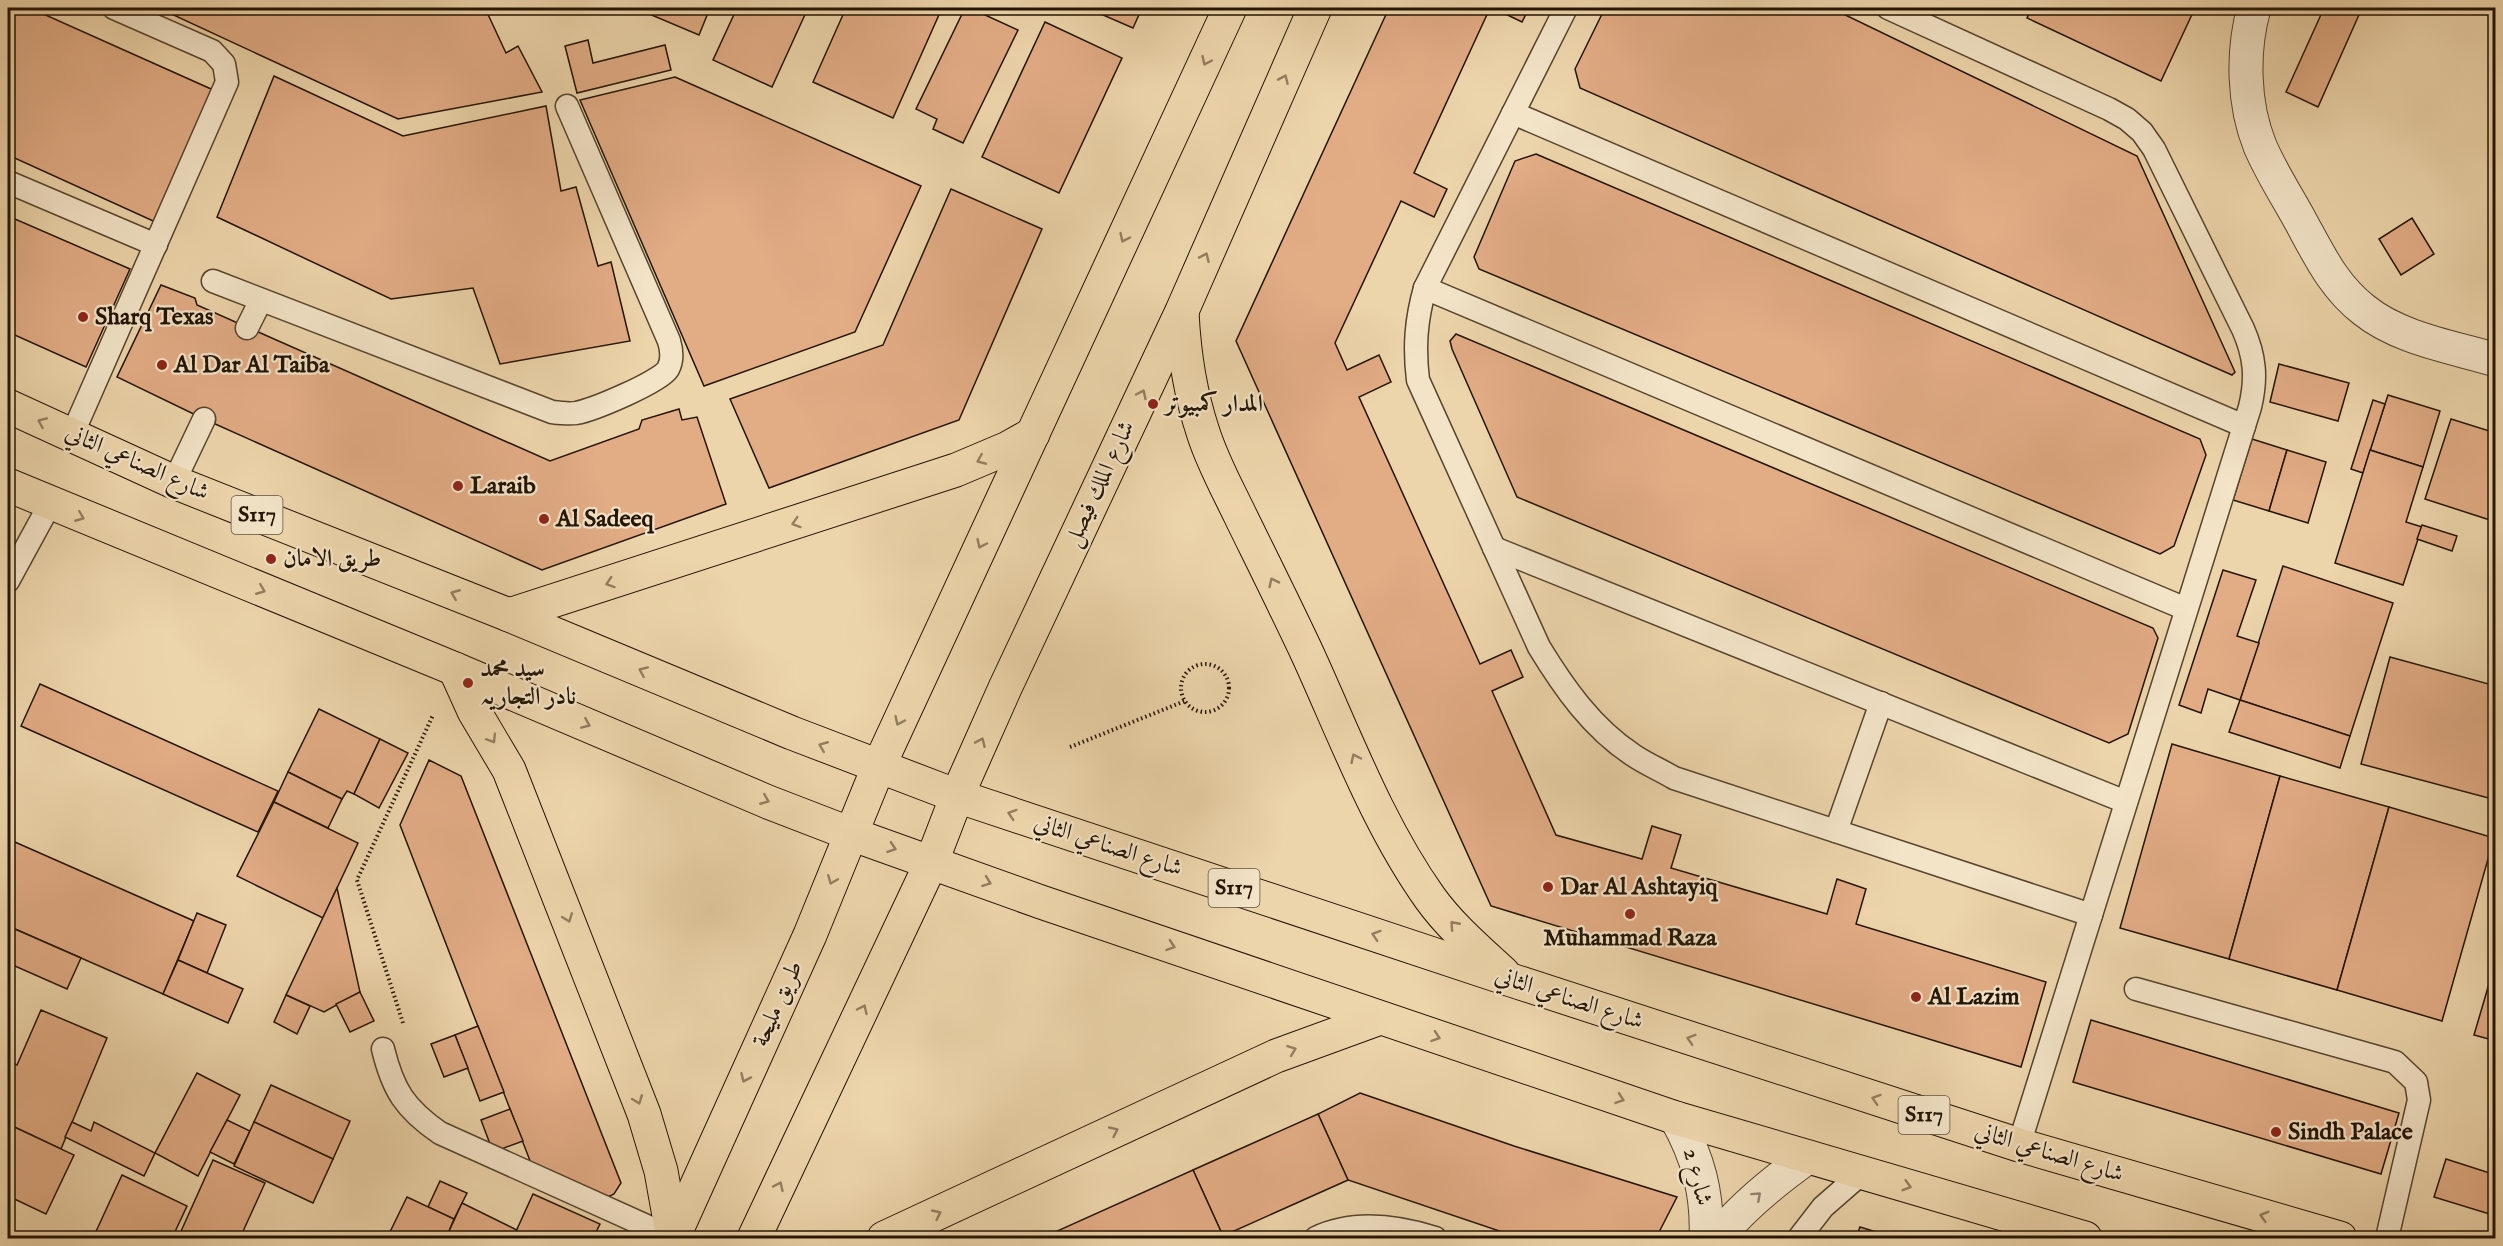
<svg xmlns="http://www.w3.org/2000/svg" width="2503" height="1246" font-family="'IM FELL English',Amiri,serif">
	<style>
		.building { fill: #e2ac85; stroke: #231405; stroke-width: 1.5 }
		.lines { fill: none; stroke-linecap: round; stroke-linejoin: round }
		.lane-casing { stroke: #56442e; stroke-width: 25 }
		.street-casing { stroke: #56442e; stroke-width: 35 }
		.primary-casing { stroke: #231405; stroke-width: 35 }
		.path { stroke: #231405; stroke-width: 4; stroke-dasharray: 1.5 3; stroke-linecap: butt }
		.lane { stroke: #f3e4c8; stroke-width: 22 }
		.street { stroke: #f3e4c8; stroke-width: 33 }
		.primary { stroke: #edd5ab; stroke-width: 33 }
		.oneway { stroke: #927e60 }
		.oneway2 { stroke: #958670 }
		.poi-dot { fill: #8f2418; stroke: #f3e4c8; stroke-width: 2 }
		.labels { text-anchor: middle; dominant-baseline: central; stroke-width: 4.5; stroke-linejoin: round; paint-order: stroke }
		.shield { fill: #f3e4c8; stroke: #615240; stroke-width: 1.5 }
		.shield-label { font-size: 22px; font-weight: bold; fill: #231405 }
		.poi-label { font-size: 24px; font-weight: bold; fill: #231405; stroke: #f3e4c8; text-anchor: start }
		.street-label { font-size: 24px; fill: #231405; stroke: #f3e4c8 }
	</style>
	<rect width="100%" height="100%" fill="#edd5ab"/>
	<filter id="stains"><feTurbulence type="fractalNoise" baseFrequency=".00333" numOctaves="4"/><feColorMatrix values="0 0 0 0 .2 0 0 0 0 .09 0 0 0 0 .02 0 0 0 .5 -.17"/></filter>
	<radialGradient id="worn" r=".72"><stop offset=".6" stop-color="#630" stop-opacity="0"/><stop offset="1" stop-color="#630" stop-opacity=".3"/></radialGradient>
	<g class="building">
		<path d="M8,8H30L220,93L162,225L8,155Z"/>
		<path d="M170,8H485L506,53L518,46L542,92L398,119L167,12Z"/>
		<path d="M635,8H710L699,35Z"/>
		<path d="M737,8H808L772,87L713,60Z"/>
		<path d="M846,8H942L893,118L813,82Z"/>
		<path d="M965,8H970L1018,30L963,143L933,129L937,119L916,109Z"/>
		<path d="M1087,8H1142L1133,28Z"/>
		<path d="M1389,8H1490L1414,173L1447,189L1434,217L1401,201L1335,343L1347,370L1379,355L1391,382L1359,397L1480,664L1511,650L1523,677L1492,691L1556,835L1642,859L1652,826L1681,835L1671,868L1827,914L1837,879L1866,889L1856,924L2046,982L2021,1067L1491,906L1236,341Z"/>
		<path d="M1493,8H1529L1522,22Z"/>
		<path d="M1605,8H1831L2137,156L2235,372L2232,375L1580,88L1575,69Z"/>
		<path d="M2032,8H2195L2161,81L2027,18Z"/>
		<path d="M2324,8H2362L2318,107L2286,92Z"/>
		<path d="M1045,22L1122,58L1059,193L982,157Z"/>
		<path d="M588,40L593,63L665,45L671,70L577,93L565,46Z"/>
		<path d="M274,76L403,136L546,106L561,191L576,187L598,266L611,262L630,341L500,364L473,288L391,299L217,217Z"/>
		<path d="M675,77L921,186L855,332L704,386L580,100Z"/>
		<path d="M1536,154L2200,439L2206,455L2174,546L2160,554L1479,269L1474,257L1515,161Z"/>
		<path d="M951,189L1042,229L959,420L769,488L730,399L883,345Z"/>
		<path d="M8,216L130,269L86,367L8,332Z"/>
		<path d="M2412,218L2434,254L2401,275L2379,239Z"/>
		<path d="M161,285L195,298L197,305L550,461L639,429L642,420L679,409L682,420L697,417L726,504L542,570L204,419L117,377Z"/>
		<path d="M1456,334L2153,628L2158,638L2128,734L2109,743L1517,497L1452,349L1450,341Z"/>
		<path d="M2279,364L2349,383L2338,421L2270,402Z"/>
		<path d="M2388,395L2440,411L2423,467L2370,450Z"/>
		<path d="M2373,400L2385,404L2363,473L2351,469Z"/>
		<path d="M2451,419L2496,433V514L2493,521L2425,499Z"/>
		<path d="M2252,439L2287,450L2269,511L2233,500Z"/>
		<path d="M2287,450L2326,462L2308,523L2269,511Z"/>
		<path d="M2370,450L2423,467L2406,522L2422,527L2403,585L2335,563Z"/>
		<path d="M2422,525L2457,536L2452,551L2417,539Z"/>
		<path d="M2283,566L2393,603L2350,736L2240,700Z"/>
		<path d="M2223,570L2256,580L2237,636L2259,643L2240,700L2208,689L2201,713L2179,705Z"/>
		<path d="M2390,657L2496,686V800L2361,764Z"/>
		<path d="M40,684L278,791L258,832L21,726Z"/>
		<path d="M2240,700L2350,736L2340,768L2229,732Z"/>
		<path d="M319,709L380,739L354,794L347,791L342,799L288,772Z"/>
		<path d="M380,739L408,753L379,808L354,794Z"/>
		<path d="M2172,744L2280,776L2229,959L2120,928Z"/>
		<path d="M429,760L461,776L621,1183L614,1194L606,1198L534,1171L400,825Z"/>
		<path d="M288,772L342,799L328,828L274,802Z"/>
		<path d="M2280,776L2389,807L2337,990L2229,959Z"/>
		<path d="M274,802L358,843L323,918L237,876Z"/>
		<path d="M2389,807L2494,838L2442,1021L2337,990Z"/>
		<path d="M8,839L194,921L163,994L8,926Z"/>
		<path d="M337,888L360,992L324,1012L286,995Z"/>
		<path d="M197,913L226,925L207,973L178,960Z"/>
		<path d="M8,926L81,958L67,989L8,963Z"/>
		<path d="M178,960L243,989L228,1023L163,994Z"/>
		<path d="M2496,960V1041L2474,1035Z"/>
		<path d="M360,992L374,1021L350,1032L336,1004Z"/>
		<path d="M286,995L310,1006L297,1034L274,1022Z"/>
		<path d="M41,1010L107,1038L61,1149L8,1124V1061L17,1065Z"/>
		<path d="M2091,1020L2399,1113L2381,1174L2073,1082Z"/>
		<path d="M478,1026L504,1092L480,1101L455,1035Z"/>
		<path d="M455,1035L468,1068L444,1077L431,1044Z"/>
		<path d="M197,1073L240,1095L198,1176L155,1153Z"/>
		<path d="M271,1085L350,1121L333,1159L254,1122Z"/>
		<path d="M1360,1093L1514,1146L1677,1197L1656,1238H1520L1348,1180L1318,1114Z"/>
		<path d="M510,1109L523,1141L493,1152L481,1120Z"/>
		<path d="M1318,1114L1348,1180L1223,1236L1193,1170Z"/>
		<path d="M227,1120L250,1131L234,1164L210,1152Z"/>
		<path d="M72,1122L91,1131L94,1122L155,1153L144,1176L65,1137Z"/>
		<path d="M254,1122L333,1159L313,1203L234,1166Z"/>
		<path d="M8,1124L74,1155L46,1214L8,1196Z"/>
		<path d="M2446,1159L2496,1175V1216L2434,1197Z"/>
		<path d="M213,1160L265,1183L240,1238H178Z"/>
		<path d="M1193,1170L1223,1236L1218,1238H1047L1046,1236Z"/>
		<path d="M122,1175L187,1206L172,1238H93Z"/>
		<path d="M440,1181L467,1193L454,1219L428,1207Z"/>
		<path d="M533,1194L600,1224L593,1238H513Z"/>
		<path d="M407,1197L454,1219L446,1238H403L390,1232Z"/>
		<path d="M462,1203L517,1230L513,1238H446Z"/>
		<path d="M1860,1227L1896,1238H1856Z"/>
	</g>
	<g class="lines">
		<g class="lane-casing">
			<g id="lane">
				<path d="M1566,8L1425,288C1416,320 1414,347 1418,380L1539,647C1564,688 1592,728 1633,755C1646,764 1661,770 1674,778L2091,915"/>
				<path d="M1888,8L2109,109L2127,119L2142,132L2154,149L2243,329C2255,356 2257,378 2250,407L2019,1145"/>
				<path d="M1513,113L2244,426"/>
				<path d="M8,182L156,245"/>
				<path d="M213,281L552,412C560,413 569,414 576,413C593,410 660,382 668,369C673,360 672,351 669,341L567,106"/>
				<path d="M1425,288L2186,609"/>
				<path d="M247,328L261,300"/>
				<path d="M72,435L227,82L224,64L212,51L114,8"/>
				<path d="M174,482L204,419"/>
				<path d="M1494,548L2126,802"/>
				<path d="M8,581L50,504"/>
				<path d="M1836,831L1881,703"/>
				<path d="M2136,989L2395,1062L2416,1082L2419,1100L2387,1238"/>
				<path d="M383,1049C393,1090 405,1109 440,1133L673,1238"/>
				<path d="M1316,1238C1353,1220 1397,1226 1435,1238"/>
				<path d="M1799,1238L1823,1207L1862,1173"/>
			</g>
		</g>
		<g class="street-casing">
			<g id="street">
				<path d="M2254,8C2242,51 2243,104 2260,146C2271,172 2288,198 2301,222C2319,255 2334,287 2364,310C2400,339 2453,347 2496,360"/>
				<path d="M1676,1118C1698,1157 1708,1194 1706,1238"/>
				<path d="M1717,1238C1743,1206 1774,1181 1808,1157"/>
			</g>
		</g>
		<g class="primary-casing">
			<g id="primary">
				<path d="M1182,312C1184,353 1190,393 1203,432C1212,461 1227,488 1240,515C1263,562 1286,608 1308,655C1345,736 1378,825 1430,898C1450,926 1478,950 1503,973"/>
				<path d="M8,406L174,482L509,615L792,733L957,796L1511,980L2019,1145L2340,1238"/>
				<path d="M8,485L455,669L768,802L851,834L1041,902L1676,1118L2085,1238"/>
				<path d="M509,615L956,470L1008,448L1033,434"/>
				<path d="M455,669L474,711L509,770L644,1114L661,1171L673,1238"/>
				<path d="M673,1238L810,935L878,768L1230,8"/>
				<path d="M754,1238L932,861L957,796L1005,688L1182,311L1315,8"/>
				<path d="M884,1238L1276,1056L1380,1018"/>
			</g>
		</g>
		<g class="path">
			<circle cx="1205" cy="688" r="24"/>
			<path d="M1070,747L1185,701"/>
			<path d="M403,1023L357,880L433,715"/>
		</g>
		<use href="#lane" class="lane"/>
		<use href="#street" class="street"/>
		<use href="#primary" class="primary"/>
	</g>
	<defs><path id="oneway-chevron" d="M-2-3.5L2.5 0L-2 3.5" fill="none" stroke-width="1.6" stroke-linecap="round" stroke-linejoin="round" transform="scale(1.5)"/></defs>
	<g class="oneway">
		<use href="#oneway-chevron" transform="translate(1206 61) rotate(115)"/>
		<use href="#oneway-chevron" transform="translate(1284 79) rotate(-66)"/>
		<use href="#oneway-chevron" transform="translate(1124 238) rotate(115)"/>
		<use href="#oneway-chevron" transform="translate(1205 257) rotate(-66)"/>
		<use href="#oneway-chevron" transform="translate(1142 394) rotate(-65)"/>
		<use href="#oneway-chevron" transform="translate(42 422) rotate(-156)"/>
		<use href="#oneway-chevron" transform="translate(981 460) rotate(157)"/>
		<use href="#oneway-chevron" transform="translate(80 517) rotate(22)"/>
		<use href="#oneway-chevron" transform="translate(796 523) rotate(162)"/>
		<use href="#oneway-chevron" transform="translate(981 544) rotate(115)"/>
		<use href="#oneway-chevron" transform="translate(1273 582) rotate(-116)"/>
		<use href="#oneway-chevron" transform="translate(610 583) rotate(162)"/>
		<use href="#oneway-chevron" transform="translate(261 590) rotate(22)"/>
		<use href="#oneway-chevron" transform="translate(455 594) rotate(-158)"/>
		<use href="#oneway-chevron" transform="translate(643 671) rotate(-157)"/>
		<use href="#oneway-chevron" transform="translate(899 721) rotate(115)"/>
		<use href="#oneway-chevron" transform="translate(586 724) rotate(23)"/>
		<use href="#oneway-chevron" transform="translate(492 739) rotate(59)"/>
		<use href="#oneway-chevron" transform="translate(981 742) rotate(-66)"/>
		<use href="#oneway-chevron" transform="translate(823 746) rotate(-158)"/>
		<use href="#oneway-chevron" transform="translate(1355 758) rotate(-115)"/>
		<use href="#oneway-chevron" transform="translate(765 800) rotate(22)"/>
		<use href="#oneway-chevron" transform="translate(1012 814) rotate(-162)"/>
		<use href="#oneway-chevron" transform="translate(892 848) rotate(19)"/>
		<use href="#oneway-chevron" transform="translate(832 880) rotate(112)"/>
		<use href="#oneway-chevron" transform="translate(987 882) rotate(20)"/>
		<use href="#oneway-chevron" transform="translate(568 918) rotate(69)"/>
		<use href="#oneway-chevron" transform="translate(1454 925) rotate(-132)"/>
		<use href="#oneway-chevron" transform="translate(1376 935) rotate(-162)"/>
		<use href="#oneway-chevron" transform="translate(1171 946) rotate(19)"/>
		<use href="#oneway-chevron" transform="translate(863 1009) rotate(-65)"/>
		<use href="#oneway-chevron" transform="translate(1436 1037) rotate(19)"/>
		<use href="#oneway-chevron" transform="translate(1691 1039) rotate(-162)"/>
		<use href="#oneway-chevron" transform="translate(1292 1050) rotate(-21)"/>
		<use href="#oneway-chevron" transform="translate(745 1078) rotate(114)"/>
		<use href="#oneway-chevron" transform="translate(1620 1099) rotate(19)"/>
		<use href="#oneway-chevron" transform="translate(1876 1099) rotate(-162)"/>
		<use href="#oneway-chevron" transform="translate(638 1100) rotate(69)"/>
		<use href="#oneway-chevron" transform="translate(1114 1131) rotate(-25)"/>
		<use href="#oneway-chevron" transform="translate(779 1186) rotate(-65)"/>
		<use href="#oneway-chevron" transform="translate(1907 1186) rotate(16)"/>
		<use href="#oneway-chevron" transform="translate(937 1214) rotate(-25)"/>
		<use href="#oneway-chevron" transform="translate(2264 1216) rotate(-164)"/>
	</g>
	<use class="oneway2" href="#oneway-chevron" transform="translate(1757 1196) rotate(-42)"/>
	<g class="poi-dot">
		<circle cx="83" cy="317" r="6"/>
		<circle cx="162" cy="365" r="6"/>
		<circle cx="1153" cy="404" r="6"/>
		<circle cx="458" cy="486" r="6"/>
		<circle cx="544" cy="519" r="6"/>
		<circle cx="271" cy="559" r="6"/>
		<circle cx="468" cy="683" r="6"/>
		<circle cx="1548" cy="887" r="6"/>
		<circle cx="1630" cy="914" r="6"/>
		<circle cx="1916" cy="997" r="6"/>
		<circle cx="2276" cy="1132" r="6"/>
	</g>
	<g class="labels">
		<g class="shield">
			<rect x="231.5" y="496" width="51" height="38" rx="4.5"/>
			<rect x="1208.5" y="869" width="51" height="38" rx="4.5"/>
			<rect x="1898.5" y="1096" width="51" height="38" rx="4.5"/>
		</g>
		<g class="shield-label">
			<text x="257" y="515">S117</text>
			<text x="1234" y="888">S117</text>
			<text x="1924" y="1115">S117</text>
		</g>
		<g class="poi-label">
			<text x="95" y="317">Sharq Texas</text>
			<text x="174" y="365">Al Dar Al Taiba</text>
			<text x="1165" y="404">المدار کمبیوتر</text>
			<text x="470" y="486">Laraib</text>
			<text x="556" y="519">Al Sadeeq</text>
			<text x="283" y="559">طریق الامان</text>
			<text x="480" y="669">سید محمد<tspan x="480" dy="28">نادر التجاریہ</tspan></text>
			<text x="1560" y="887">Dar Al Ashtayiq</text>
			<text x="1630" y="938" text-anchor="middle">Muhammad Raza</text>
			<text x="1928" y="997">Al Lazim</text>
			<text x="2288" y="1132">Sindh Palace</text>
		</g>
		<g class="street-label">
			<text transform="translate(137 463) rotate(24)">شارع الصناعي الثاني</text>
			<text transform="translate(1100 484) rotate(-65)">شارع الملك فيصل</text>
			<text transform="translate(1108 846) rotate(18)">شارع الصناعي الثاني</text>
			<text transform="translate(1569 999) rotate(18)">شارع الصناعي الثاني</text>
			<text transform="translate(778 1004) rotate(-66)">طريق مليحة</text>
			<text transform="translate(2049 1153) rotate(17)">شارع الصناعي الثاني</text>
			<text transform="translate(1697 1177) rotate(76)">شارع 2</text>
		</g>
	</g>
	<rect width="2503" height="1246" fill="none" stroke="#edd5ab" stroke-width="30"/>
	<rect x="9" y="9" width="2485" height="1228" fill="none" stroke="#231405" stroke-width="3"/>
	<rect x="15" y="15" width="2473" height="1216" fill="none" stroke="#231405" stroke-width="1.5"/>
	<rect width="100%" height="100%" filter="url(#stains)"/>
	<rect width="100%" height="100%" fill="url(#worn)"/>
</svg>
